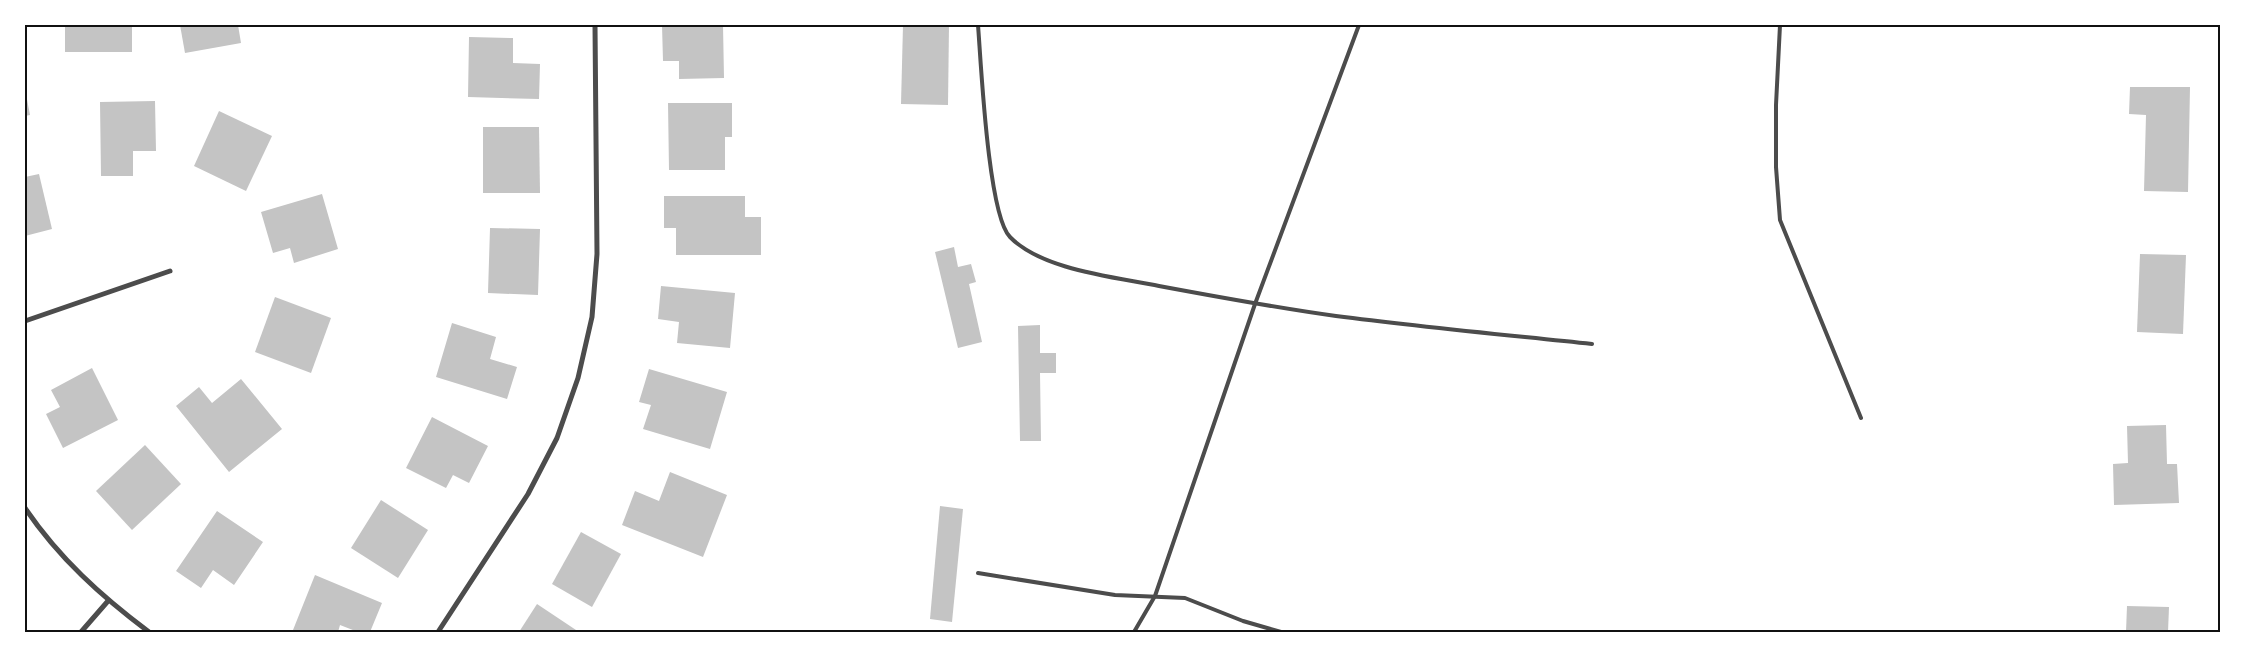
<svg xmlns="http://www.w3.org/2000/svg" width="2245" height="657" font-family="Poppins,sans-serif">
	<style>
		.building { fill: #c4c4c4 }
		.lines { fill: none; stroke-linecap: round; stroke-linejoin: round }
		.service { stroke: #4c4c4c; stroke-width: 4 }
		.minor { stroke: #4c4c4c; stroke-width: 5 }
		.neatline { fill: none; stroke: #111; stroke-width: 2 }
	</style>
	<rect width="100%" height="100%" fill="#fff"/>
	<g class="building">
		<rect x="65" y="25" width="67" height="27"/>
		<path d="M180,25H238L241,43L185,53Z"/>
		<path d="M662,25H723L724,78L679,79V61H663Z"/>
		<path d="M903,25H949L948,105L901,104Z"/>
		<path d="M469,37L513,38V63L540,64L539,99L468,97Z"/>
		<path d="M2130,87H2190L2188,192L2144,191L2146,115L2129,114Z"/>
		<path d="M25,89L30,115L25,116Z"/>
		<path d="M155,101L156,151H133V176H101L100,102Z"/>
		<path d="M668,103H732V137H725V170H669Z"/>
		<path d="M219,111L272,136L246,191L194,166Z"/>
		<path d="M483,127H539L540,193H483Z"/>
		<path d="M39,174L52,229L25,236V177Z"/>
		<path d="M322,194L338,249L294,263L290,248L273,253L261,212Z"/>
		<path d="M664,196H745V217H761V255H676V228H664Z"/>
		<path d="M490,228L540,229L538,295L488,293Z"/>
		<path d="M954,247L958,267L971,264L976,282L969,284L982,342L958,348L935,252Z"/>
		<path d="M2140,254L2186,255L2183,334L2137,332Z"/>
		<path d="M661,286L735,293L730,348L677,343L679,322L658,319Z"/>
		<path d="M275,297L331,318L311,373L255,352Z"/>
		<path d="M452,323L496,337L490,359L517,367L507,399L436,377Z"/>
		<path d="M1040,325V353H1056V373H1040L1041,441H1020L1018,326Z"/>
		<path d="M92,368L118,420L63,448L46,414L60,407L51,390Z"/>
		<path d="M649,369L727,392L710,449L643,429L651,405L639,402Z"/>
		<path d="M241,379L282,429L229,472L176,406L199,387L212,403Z"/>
		<path d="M432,417L488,446L469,483L453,475L446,488L406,468Z"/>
		<path d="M2166,425L2167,464H2177L2179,503L2114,505L2113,464L2128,463L2127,426Z"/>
		<path d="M145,445L181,484L132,530L96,491Z"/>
		<path d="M670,472L727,495L703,557L622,525L635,491L659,501Z"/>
		<path d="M381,500L428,530L398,578L351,548Z"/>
		<path d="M940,506L963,509L952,622L930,619Z"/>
		<path d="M217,511L263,542L234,585L213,570L201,588L176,571Z"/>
		<path d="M581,532L621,554L592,607L552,584Z"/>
		<path d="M315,575L382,603L370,632H358L340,625L338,632H298L293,630Z"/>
		<path d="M537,604L579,632H519Z"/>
		<path d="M2127,606L2169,607L2168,632H2126Z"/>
	</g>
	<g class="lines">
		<g class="service">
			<path d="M978,25C981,62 988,215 1010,237C1042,270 1115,277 1159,286C1218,297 1277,308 1336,316C1421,327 1507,335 1592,344"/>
			<path d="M1780,25L1776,105V167L1780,220L1861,418"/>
			<path d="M978,573L1115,595L1185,598L1243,621L1281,632"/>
			<path d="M1134,632L1155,596L1255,304L1359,25"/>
		</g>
		<g class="minor">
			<path d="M25,321L170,271"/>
			<path d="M25,508C59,558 101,596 149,632"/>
			<path d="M81,632L108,601"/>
			<path d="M438,632L528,494L557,438L578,378L592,317L597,254L595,25"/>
		</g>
	</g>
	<rect width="2245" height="657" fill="none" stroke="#ffffff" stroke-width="52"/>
	<rect x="26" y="26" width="2193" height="605" class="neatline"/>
</svg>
